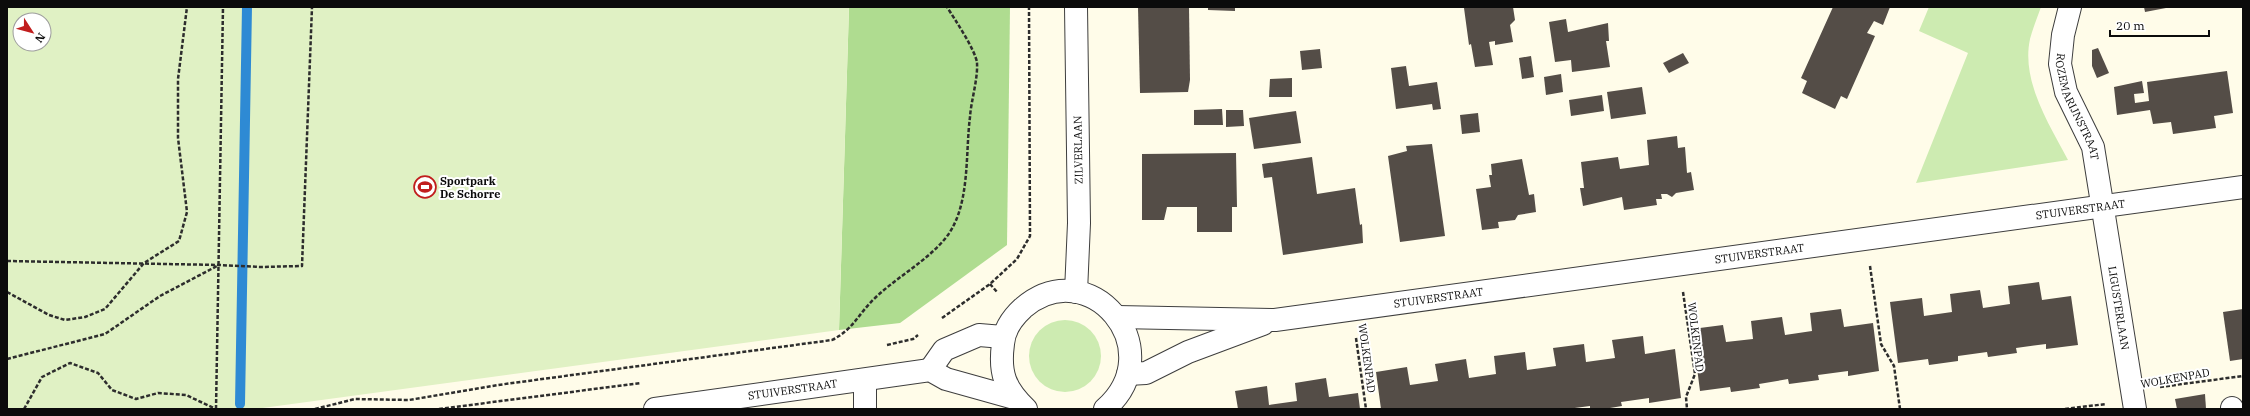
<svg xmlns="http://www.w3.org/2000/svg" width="2250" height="416" font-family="'IBM Plex Serif',serif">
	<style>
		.green { fill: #cdebb1 }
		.forest { fill: #afdc90 }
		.pitch { fill: #e0f1c4; fill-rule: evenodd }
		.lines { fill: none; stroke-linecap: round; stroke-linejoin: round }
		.stream { stroke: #2e8ad4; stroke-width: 10 }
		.building { fill: #544d47 }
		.minor-casing { stroke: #3e3e3e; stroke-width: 24 }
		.path { stroke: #2d2d2d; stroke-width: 2.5; stroke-dasharray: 4 2; stroke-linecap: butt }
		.minor { stroke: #fff; stroke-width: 22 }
		.labels { text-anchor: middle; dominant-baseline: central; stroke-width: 4; stroke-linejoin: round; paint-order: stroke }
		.street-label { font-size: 11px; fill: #0b0b0b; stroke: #fff }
		.poi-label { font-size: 11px; font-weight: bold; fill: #0b0b0b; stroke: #fff; text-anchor: start }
	</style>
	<rect width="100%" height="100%" fill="#fffce9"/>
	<g class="green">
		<path d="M1929,7H2041C2037,18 2033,28 2030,39C2021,81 2049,124 2068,160L1916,183L1968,53L1919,31Z"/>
		<circle cx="1065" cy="356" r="36"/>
	</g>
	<path class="forest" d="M849,7H1010L1007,245L900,323L839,330Z"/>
	<path class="pitch" d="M7,7H849L839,330L255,409H7ZM20,20H44V44H20Z"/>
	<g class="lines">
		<path class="stream" d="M240,404L247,7"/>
	</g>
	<g class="building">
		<path d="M1138,7H1189L1190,80L1188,92L1140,93Z"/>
		<path d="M1208,7H1235V11L1208,10Z"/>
		<path d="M1468,7H1513L1515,20L1510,25L1513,42L1495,45V41L1489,42L1493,65L1475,67L1471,44L1469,45L1464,8Z"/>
		<path d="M1833,7H1890L1883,25L1874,21L1867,33L1875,36L1847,99L1841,96L1835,109L1802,93L1807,81L1801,78Z"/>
		<path d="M2144,7H2166V8L2145,12Z"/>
		<path d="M1566,19L1568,32L1608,23L1609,41H1606L1610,67L1572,72L1571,60L1555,62L1549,22Z"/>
		<path d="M2098,48L2109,73L2097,78L2092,66V50Z"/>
		<path d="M1320,49L1322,68L1302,70L1300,51Z"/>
		<path d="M1683,53L1689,63L1669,73L1663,63Z"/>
		<path d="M1531,56L1534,77L1522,79L1519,58Z"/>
		<path d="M1406,66L1409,86L1437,82L1441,109L1433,110L1432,104L1396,109L1391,68Z"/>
		<path d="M2227,71L2233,113L2214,116L2216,128L2173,134L2171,122L2153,124L2150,110L2117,115L2114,87L2142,81L2144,93L2134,94L2135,103L2149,101L2147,82Z"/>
		<path d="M1561,74L1563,92L1546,95L1544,77Z"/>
		<path d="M1292,78V97H1269L1270,79Z"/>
		<path d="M1642,87L1646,114L1611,119L1607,92Z"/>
		<path d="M1602,95L1604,111L1571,116L1569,100Z"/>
		<path d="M1222,109L1223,125H1194V110Z"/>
		<path d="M1226,110H1243L1244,126L1226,127Z"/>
		<path d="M1296,111L1301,143L1254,149L1249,118Z"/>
		<path d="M1478,113L1480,132L1462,134L1460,115Z"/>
		<path d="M1677,136L1678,148L1685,147L1687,173L1691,172L1694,190L1676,193L1672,197L1667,194H1661L1662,199H1656L1657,205L1624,210L1622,197L1583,206L1580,188H1584L1581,162L1618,157L1620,169L1649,165L1647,140Z"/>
		<path d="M1432,144L1445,236L1400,242L1388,156L1407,151L1406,146Z"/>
		<path d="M1236,153L1237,207H1232V232H1197V207H1167L1164,220H1142V154Z"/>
		<path d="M1312,157L1317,194L1355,188L1360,225L1362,224L1363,243L1283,255L1272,177L1264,178L1262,164Z"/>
		<path d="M1522,159L1529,195L1534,194L1536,212L1518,215L1515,220L1498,222L1499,228L1482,230L1476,189L1491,187L1489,175H1492L1491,164Z"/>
		<path d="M2039,282L2042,300L2071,296L2078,345L2046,349V344L2016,348L2017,353L1988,357L1987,352L1958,356V361L1929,365L1928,359L1898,363L1890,302L1922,298L1924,316L1952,312L1950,294L1980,290L1983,308L2010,304L2008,286Z"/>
		<path d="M1841,309L1844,327L1873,323L1879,371L1848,376V371L1818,375L1819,380L1789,384L1788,379L1759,384L1760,388L1731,392L1730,387L1700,391L1692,329L1723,325L1726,342L1753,339L1751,321L1782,317L1785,335L1812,331L1810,313Z"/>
		<path d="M2243,309V359L2230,361L2223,312Z"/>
		<path d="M1643,336L1645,354L1675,349L1681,398L1649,403V398L1621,402L1622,406L1604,409H1590V406L1567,409H1381L1376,372L1407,367L1410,385L1438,381L1435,364L1466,359L1469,378L1496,374L1494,356L1525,352L1527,370L1556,366L1553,348L1584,344L1586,362L1615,358L1612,340Z"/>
		<path d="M1326,378L1329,397L1358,393L1360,409H1238L1235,391L1267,386L1269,405L1297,401L1295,383Z"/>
		<path d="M2205,394L2206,409H2177L2175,399Z"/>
	</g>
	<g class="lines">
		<g class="minor-casing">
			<g id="minor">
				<path id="s1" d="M2070,7L2063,35L2060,64L2066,92L2093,147L2135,409"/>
				<path d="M1076,292L1079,223L1076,7"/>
				<path id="s2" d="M1117,317L1275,320L2243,187"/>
				<path d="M930,370L944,350L979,335L1003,337"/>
				<path d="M1128,374L1146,373L1188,352L1263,324"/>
				<path d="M865,380V409"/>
				<path d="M2232,408V409"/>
				<path id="s3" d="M655,409L930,370L946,379L1014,398"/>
				<path d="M1026,409C1005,389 999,373 1003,344C1004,330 1012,318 1023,308C1089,251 1173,349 1105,409"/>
			</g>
		</g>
		<g class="path">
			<path d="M7,261L219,265L261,267L302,266L312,7"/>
			<path d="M1870,266L1881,344L1894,366L1900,409"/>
			<path d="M990,284L997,292"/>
			<path d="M7,292L49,315L65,320L85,317L105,309L144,263L179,241L187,212L178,138V79L187,7"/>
			<path d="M1683,292L1695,374L1686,397L1687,409"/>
			<path d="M942,318L990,284L1017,259L1030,236L1029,7"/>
			<path d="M1356,338L1366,409"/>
			<path d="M887,345L913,339L918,335"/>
			<path d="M7,359L105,334L160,296L219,265"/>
			<path d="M2160,387L2243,376"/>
			<path d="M24,409L42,377L70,363L98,373L112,390L136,399L158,393L186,395L216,409"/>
			<path d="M216,409L223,7"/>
			<path d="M315,409L355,399L409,400L498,385L832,340C854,329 858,314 875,298C897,277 924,263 944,240C971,209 965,155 970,117C971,101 978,79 977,63C976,51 954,18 947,7"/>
			<path d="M439,409L641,383"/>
			<path d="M2065,409L2106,404"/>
		</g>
		<use href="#minor" class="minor"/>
	</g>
	<defs>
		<g id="stadium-ring" transform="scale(1.15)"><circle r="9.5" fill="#fff" stroke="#c11d1d" stroke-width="1.5"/><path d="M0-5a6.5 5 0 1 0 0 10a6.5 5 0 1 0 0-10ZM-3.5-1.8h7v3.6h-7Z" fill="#c11d1d"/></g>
	</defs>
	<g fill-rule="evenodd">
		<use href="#stadium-ring" x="425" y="187"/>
	</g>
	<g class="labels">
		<g class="street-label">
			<text stroke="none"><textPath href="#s1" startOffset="104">ROZEMARIJNSTRAAT</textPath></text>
			<text transform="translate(1078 150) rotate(-91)">ZILVERLAAN</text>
			<text stroke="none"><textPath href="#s2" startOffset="971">STUIVERSTRAAT</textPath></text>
			<text stroke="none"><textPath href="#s2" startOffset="647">STUIVERSTRAAT</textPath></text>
			<text stroke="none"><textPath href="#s2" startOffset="323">STUIVERSTRAAT</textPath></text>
			<text stroke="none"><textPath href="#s1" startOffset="311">LIGUSTERLAAN</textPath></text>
			<text transform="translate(1696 337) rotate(83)">WOLKENPAD</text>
			<text transform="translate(1367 358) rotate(82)">WOLKENPAD</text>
			<text transform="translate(2175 378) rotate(-10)">WOLKENPAD</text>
			<text stroke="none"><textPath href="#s3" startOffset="139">STUIVERSTRAAT</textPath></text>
		</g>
		<g class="poi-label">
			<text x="440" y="181">Sportpark<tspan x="440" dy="13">De Schorre</tspan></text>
		</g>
	</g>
	<rect width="2250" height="416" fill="none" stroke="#0b0b0b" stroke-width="16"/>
	<g transform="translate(32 32) rotate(126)"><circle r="19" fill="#ffffff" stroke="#9d9d9d"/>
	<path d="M0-3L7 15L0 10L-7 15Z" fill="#c11d1d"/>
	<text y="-6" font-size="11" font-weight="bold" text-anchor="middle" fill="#0b0b0b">N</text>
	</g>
	<path d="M2110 30v6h99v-6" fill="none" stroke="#0b0b0b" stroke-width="2"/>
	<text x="2116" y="30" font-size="12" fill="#0b0b0b" stroke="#ffffff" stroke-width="3" paint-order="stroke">20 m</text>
</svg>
